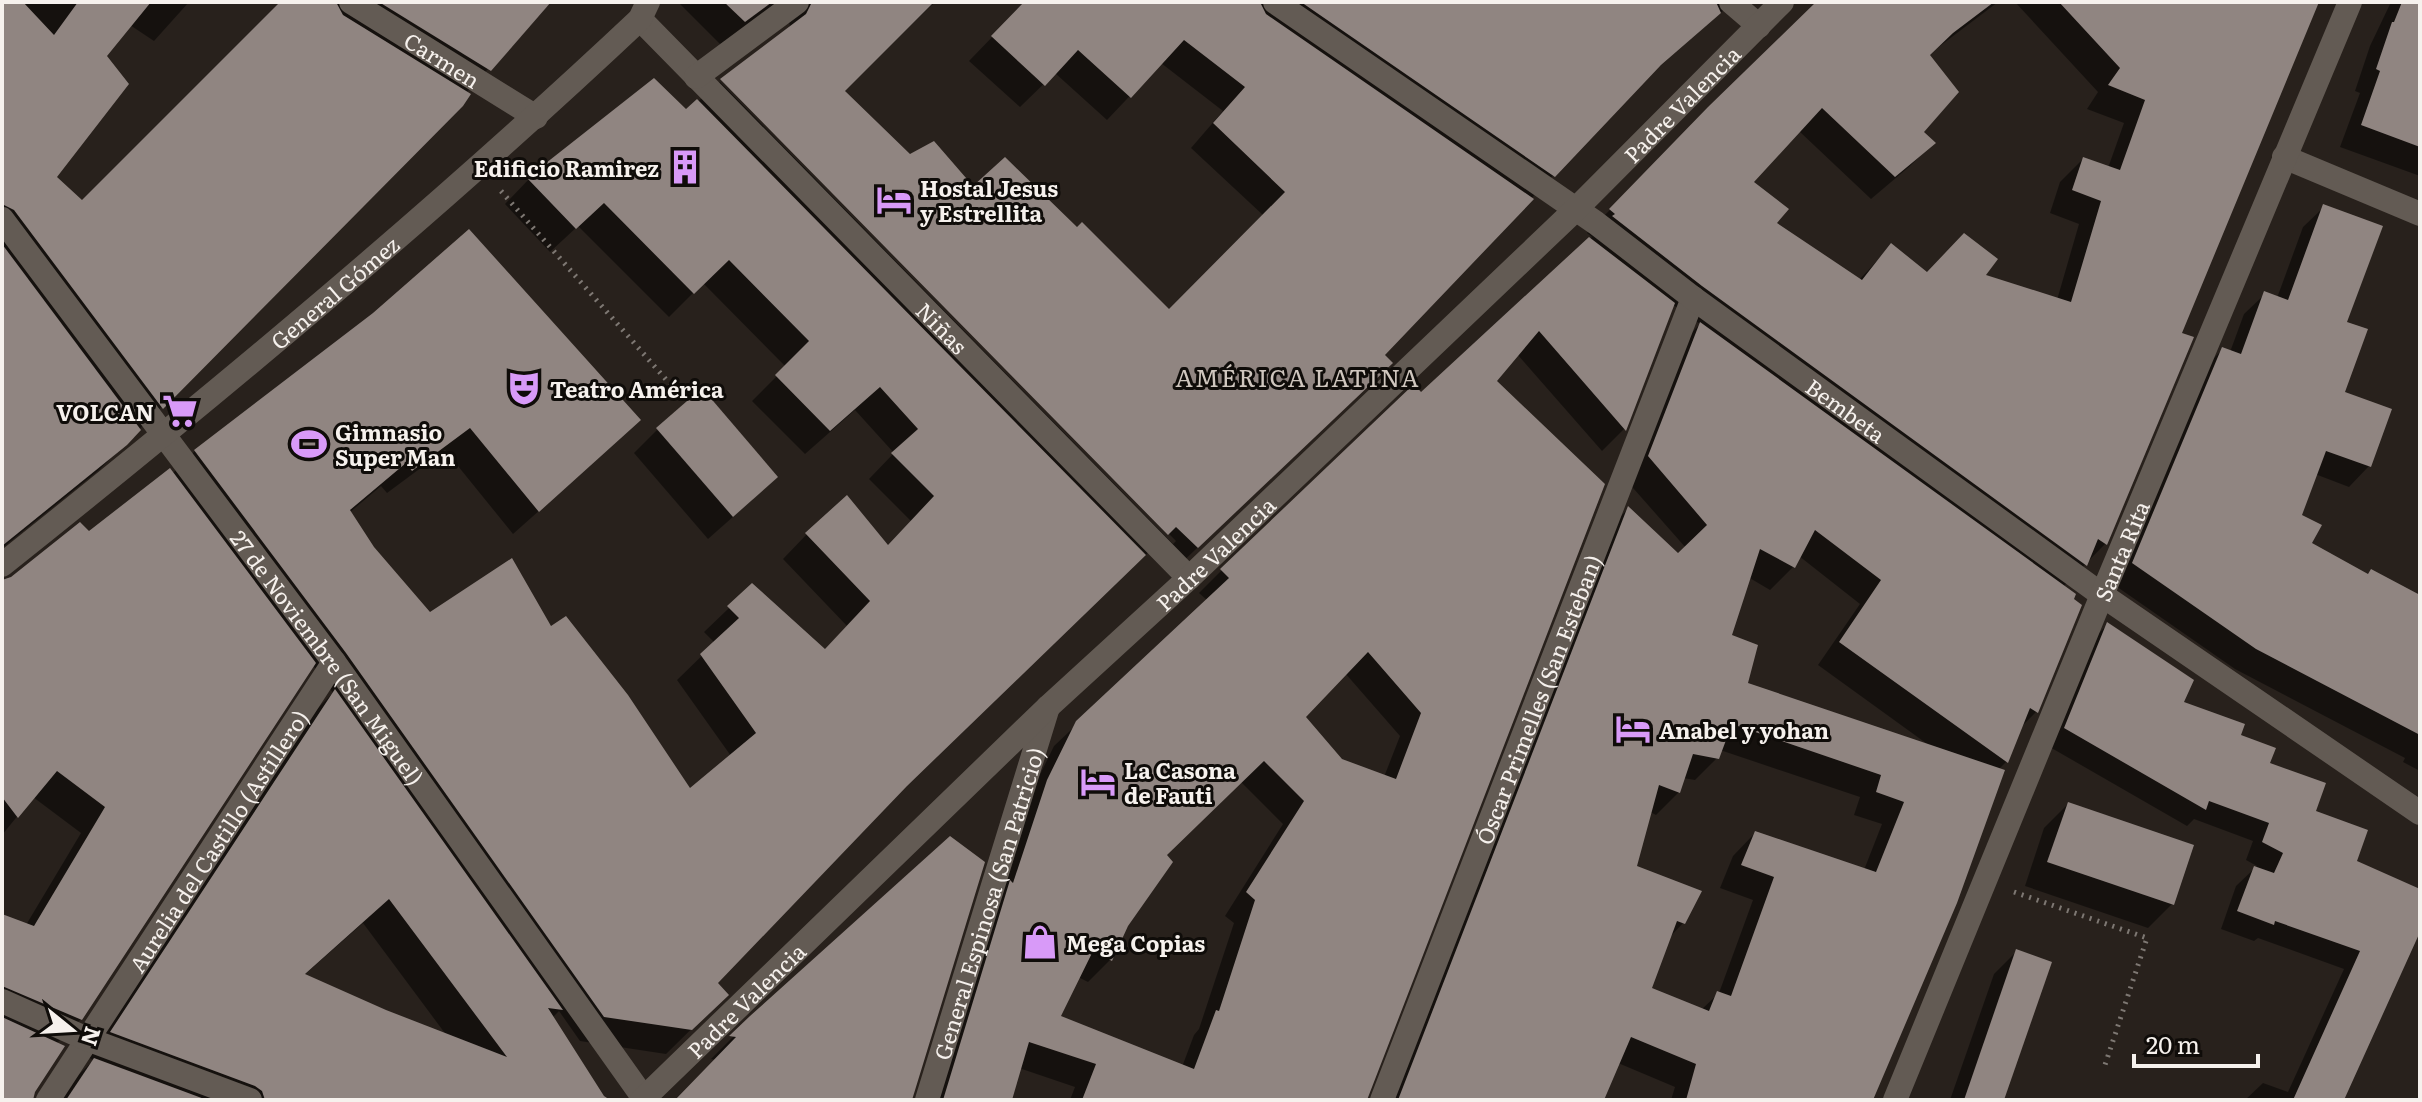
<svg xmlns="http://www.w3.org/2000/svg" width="2422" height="1102" font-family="Literata,serif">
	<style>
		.shadow { fill: #0007; fill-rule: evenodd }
		.building { fill: #908581; fill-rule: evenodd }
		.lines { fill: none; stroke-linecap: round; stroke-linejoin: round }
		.path { stroke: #7e7873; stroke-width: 5; stroke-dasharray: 2 6; stroke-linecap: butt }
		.street { stroke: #635b54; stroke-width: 24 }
		.secondary { stroke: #635b54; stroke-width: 24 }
		.labels { text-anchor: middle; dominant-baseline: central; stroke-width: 6; stroke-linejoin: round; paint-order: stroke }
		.street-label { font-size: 22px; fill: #f6f1ed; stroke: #0f0c09 }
		.poi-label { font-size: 22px; font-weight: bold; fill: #f6f1ed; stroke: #0f0c09; text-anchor: start }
		.neighbourhood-label { font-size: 24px; letter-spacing: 2px; fill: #cfc6be; stroke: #0f0c09 }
	</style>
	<rect width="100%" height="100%" fill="#28211c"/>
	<g class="shadow">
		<path d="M2,2H189L154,41L130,25L105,56L54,178L82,203L283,2H549L466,93L461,104L99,470L2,548Z"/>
		<path d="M678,2H935L842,91L910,157L973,189L1077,230L1169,312L1264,216L1191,148L1223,111L1161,63L1107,120L1055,73L1020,107L969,61L1026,2H1733L1643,81L1382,355L1367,386L1174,570L1152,549L894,797L715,983L726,995L666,1054L580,1041L559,1011L552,1018L583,1100H58L68,1085L94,1060L87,1057L309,717L333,693L312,664L81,1019L56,1044L31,1100H2V916L26,925L81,833L33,797L2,835V580L12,579L89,534L172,474L195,451L374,315L614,444L513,534L445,450L387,493L381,486L349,513L372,549L430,615L550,629L689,791L731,756L677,680L715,643L704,632L752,586L824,651L847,626L783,559L807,534L887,547L911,521L869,479L894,453L855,410L805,454L752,401L786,367L703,283L669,317L578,226L550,252L505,204L529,179L686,112L720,82L1173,544L1176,541L724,80H721L788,30L790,25L786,16L720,44ZM363,923L447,1036L303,976Z"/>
		<path d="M1817,2H1998L1928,55L1921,132L1933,143L1910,166L1871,199L1799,131L1751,182L1774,223L1859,280L1891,246L1926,274L1983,276L2057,300L2079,224L2050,213L2060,182L2083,159L2108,168L2124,123L2087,109L2098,92L2015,2H2316L2179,334L2191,338L2105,544L2063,587L2036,712L2020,728L2006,762L1998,770L1871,1100H1671L1675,1087L1618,1063L1602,1100H1386L1606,531L1628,509L1678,556L1686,548L1626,480L1678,347L1700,324L1672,304L1624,429L1602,451L1517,354L1494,382L1367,1100H1070L1075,1087L1019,1068L1009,1100H927L1025,805L1054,746L1208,601L1199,593L1221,571L1414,387L1421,395L1592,237L1587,233ZM1799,556L1860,604L1818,665L1930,746L1745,685L1729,636L1748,577L1770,590L1793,567ZM1345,673L1400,736L1384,777L1341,761L1303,717ZM1720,750L1860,797L1854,815L1882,824L1864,870L1755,833L1733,856L1720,888L1753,900L1719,993L1701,1010L1649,989L1669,938L1683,923L1635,867L1650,812L1656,815L1679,792L1683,778L1695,780L1717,758ZM1241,782L1283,824L1225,916L1234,923L1199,1029L1194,1035L1182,1067L1059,1018L1078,977L1088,982L1110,960L1126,925L1164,855Z"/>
		<path d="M2391,2H2420V176L2340,147L2360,93L2355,91L2370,46Z"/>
		<path d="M2324,207L2345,323L2343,393L2369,466L2349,487L2315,474L2300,516L2309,544L2367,576L2420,597V771L2403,762L2405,758L2235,669L2113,584L2202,370L2222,350L2230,352L2244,314L2265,294L2277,298L2303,227Z"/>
		<path d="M657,430L752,500L708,539L634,453Z"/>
		<path d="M2108,624L2182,703L2238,737L2268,764L2313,812L2354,862L2420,891V927L2342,1100H2245L2263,1083L2288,1092L2344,969L2258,938L2254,941L2221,929L2236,886L2257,866L2246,860L2253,841L2194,819L2187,826L2048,746L2090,642Z"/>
		<path d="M2068,804L2172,904L2148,928L2025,886L2044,828Z"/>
		<path d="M950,838L911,1100H677L716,1060L711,1059L732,1038Z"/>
		<path d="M2017,951L2002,1100H1950L1994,974Z"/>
	</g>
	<g class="building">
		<path d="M2,2H23L54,35L78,2H151L107,56L129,84L57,177L82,200L280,2H336L343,15L471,94L463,106L163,409L14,210L2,204Z"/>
		<path d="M379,2H551L491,71Z"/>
		<path d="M724,2H772L745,22Z"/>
		<path d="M812,2H934L845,91L910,154L934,141L973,186L1005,157L1077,227L1082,222L1169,309L1285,192L1213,123L1245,87L1184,40L1131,98L1078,50L1045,86L991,36L1024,2H1260L1266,14L1534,199L1385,355L1393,363L1198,548L1176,527L1168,535L720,79L806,14Z"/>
		<path d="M1301,2H1716L1721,13L1661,65L1555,177Z"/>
		<path d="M1816,2H1994L1953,33L1930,55L1959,92L1924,132L1936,143L1895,177L1822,108L1754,182L1789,209L1777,223L1862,280L1891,243L1927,272L1964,233L1998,259L1986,275L2071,302L2101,201L2072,190L2083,157L2120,170L2145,100L2108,85L2120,68L2059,2H2319L2182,333L2194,337L2107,545L2098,539L2087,566L1702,286L1612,216L1615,214L1609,209L1708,107Z"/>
		<path d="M2402,2H2420V147L2361,125L2380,71L2376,69L2392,22H2394Z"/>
		<path d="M654,78L686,109L697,99L1146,555L907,786L718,983L729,995L692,1030L604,1017L346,653L194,450L373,313L469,229L641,420L539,512L470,428L412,471L406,463L350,510L374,547L430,612L512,558L551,626L566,616L628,695L690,788L756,733L700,654L739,618L727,606L752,583L825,649L870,601L805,533L847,495L888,545L934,496L891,453L918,429L880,387L830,431L775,375L809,341L729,260L694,294L604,203L576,229L527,178Z"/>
		<path d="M2323,204L2383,226L2347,322L2368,329L2345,392L2392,409L2371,467L2326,451L2302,515L2322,525L2312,543L2368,574L2371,569L2420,595V735L2256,649L2132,563L2222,347L2241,354L2264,291L2288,300Z"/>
		<path d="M1589,237L1675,303L1626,431L1539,331L1497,381L1605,484L1367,1100H1082L1096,1064L1029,1042L1012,1100H943L1010,880L1013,883L1047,780L1076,721L1229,578L1220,569L1414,384L1421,392ZM1368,652L1421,713L1396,779L1342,759L1306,717ZM1264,761L1304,801L1246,892L1255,900L1219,1011L1216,1010L1194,1069L1061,1016L1093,951L1112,961L1128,926L1173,862L1167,855Z"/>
		<path d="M2,244L141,430L127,445L2,546Z"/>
		<path d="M1700,322L2076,594L2074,599L2082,605L2038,713L2030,708L2008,763L1839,642L1881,580L1815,530L1795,568L1760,549L1732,635L1758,645L1748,683L2005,770L1957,903L1873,1100H1686L1696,1064L1631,1037L1604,1100H1398L1628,506L1678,553L1707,525L1648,456ZM1732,724L1881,775L1876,792L1904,802L1876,872L1755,831L1741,865L1774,877L1731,996L1717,991L1709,1011L1652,988L1677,921L1685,924L1702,891L1637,866L1659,785L1680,793L1693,754L1719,759Z"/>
		<path d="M702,388L778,477L733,517L656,428Z"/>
		<path d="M170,468L316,663L82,1020L2,986V914L34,926L105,807L57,771L18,818L2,797V580L11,577L80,522L89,531Z"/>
		<path d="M2107,622L2194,680L2184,702L2245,724L2241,735L2276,748L2270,763L2326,783L2316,811L2368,830L2357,861L2420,889V932L2344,1100H2293L2360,951L2275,921L2274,925L2237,911L2254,866L2274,873L2283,853L2262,842L2269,823L2209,801L2206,810L2064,728Z"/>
		<path d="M335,689L563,1010L548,1008L604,1096L610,1100H265L262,1091L255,1086L110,1032ZM389,899L507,1057L386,1010L305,974Z"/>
		<path d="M2068,802L2194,845L2174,905L2047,862Z"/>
		<path d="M950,836L985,862L912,1100H675L736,1037L729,1036L750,1016Z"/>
		<path d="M2016,949L2052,962L2004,1100H1964Z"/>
		<path d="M2,1017L65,1046L35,1092L33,1100H2Z"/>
		<path d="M94,1058L207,1100H66Z"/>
	</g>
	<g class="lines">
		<g class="path">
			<path d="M501,191L677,392"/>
			<path d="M2014,892L2147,938L2104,1068"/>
		</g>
		<g class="street">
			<path id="s1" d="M351,2L536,117"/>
			<path d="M1731,2L1759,26"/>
			<path id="s2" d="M640,19L1189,578"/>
			<path d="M696,77L797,2"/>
			<path d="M2284,157L2420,214"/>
			<path id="s3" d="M2,219L334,662L645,1100"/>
			<path d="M2102,595L2420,813"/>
			<path id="s4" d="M48,1100L334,662"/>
			<path id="s5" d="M927,1100L1048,707"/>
			<path id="s6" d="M1382,1100L1693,298"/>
		</g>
		<g class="secondary">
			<path id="s7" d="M1275,2L1596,223L1693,298L2102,595"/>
			<path id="s8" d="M2,565C221,390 436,211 640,19L648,2"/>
			<path d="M2,1001L87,1039L250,1100"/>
			<path id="s9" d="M642,1100L1048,707L1189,578L1575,210L1782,2"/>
			<path id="s10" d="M1895,1100L2102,595L2350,2"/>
		</g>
	</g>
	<defs>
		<g id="building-bare" transform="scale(2.76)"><path d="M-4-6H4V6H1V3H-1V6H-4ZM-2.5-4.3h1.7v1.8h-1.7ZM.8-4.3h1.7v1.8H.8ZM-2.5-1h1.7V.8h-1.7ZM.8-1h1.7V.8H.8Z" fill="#d89af8" stroke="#0f0c09" stroke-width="2.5" paint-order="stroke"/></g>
		<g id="hotel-bare" transform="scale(2.76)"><path d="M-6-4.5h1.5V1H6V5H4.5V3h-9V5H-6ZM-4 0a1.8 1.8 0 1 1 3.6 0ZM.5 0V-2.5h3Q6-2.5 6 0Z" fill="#d89af8" stroke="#0f0c09" stroke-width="2.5" paint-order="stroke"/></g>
		<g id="theatre-bare" transform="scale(2.76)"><path d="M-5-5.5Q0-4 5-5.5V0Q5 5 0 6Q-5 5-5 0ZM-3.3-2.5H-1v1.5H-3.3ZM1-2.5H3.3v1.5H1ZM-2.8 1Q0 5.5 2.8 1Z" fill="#d89af8" stroke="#0f0c09" stroke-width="2.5" paint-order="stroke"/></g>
		<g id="supermarket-bare" transform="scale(2.76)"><path d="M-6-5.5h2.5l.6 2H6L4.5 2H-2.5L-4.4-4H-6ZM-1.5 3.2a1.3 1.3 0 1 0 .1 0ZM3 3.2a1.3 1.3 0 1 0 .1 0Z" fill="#d89af8" stroke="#0f0c09" stroke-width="2.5" paint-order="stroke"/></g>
		<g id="stadium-bare" transform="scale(2.76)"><path d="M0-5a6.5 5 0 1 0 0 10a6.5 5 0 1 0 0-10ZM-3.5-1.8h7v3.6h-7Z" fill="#d89af8" stroke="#0f0c09" stroke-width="2.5" paint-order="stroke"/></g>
		<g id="shop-bare" transform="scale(2.76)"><path d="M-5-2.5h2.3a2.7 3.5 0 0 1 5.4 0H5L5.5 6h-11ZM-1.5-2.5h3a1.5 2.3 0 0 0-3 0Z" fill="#d89af8" stroke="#0f0c09" stroke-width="2.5" paint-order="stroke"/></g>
	</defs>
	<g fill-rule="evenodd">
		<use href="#building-bare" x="685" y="167"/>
		<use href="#hotel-bare" x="894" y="200"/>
		<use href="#theatre-bare" x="524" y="388"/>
		<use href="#supermarket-bare" x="180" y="411"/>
		<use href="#stadium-bare" x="309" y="444"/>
		<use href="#hotel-bare" x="1633" y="729"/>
		<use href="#hotel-bare" x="1098" y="782"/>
		<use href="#shop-bare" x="1040" y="942"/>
	</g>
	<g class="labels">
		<g class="street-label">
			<text stroke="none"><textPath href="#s1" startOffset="108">Carmen</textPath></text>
			<text stroke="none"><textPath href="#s9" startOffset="1440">Padre Valencia</textPath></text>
			<text stroke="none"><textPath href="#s8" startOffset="430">General Gómez</textPath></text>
			<text stroke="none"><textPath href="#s2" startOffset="432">Niñas</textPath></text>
			<text stroke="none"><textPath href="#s7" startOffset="702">Bembeta</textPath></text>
			<text stroke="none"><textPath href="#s10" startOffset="594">Santa Rita</textPath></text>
			<text stroke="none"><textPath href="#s9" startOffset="792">Padre Valencia</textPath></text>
			<text stroke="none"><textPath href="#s3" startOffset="546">27 de Noviembre (San Miguel)</textPath></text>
			<text stroke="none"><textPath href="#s6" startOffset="430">Óscar Primelles (San Esteban)</textPath></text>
			<text stroke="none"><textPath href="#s4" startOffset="310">Aurelia del Castillo (Astillero)</textPath></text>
			<text stroke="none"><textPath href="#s5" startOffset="206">General Espinosa (San Patricio)</textPath></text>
			<text stroke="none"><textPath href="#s9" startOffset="144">Padre Valencia</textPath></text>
		</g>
		<g class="poi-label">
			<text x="659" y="167" text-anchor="end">Edificio Ramirez</text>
			<text x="920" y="187">Hostal Jesus<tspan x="920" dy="25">y Estrellita</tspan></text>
			<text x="550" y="388">Teatro América</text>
			<text x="154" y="411" text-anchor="end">VOLCAN</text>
			<text x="335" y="431">Gimnasio<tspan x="335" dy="25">Super Man</tspan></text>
			<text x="1659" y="729">Anabel y yohan</text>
			<text x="1124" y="769">La Casona<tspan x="1124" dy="25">de Fauti</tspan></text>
			<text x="1066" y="942">Mega Copias</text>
		</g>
		<g class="neighbourhood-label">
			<text x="1298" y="376">AMÉRICA LATINA</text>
		</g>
	</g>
	<rect width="2422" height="1102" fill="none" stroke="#f6f1ed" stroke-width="8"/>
	<g transform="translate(72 1030) rotate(108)" stroke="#0f0c09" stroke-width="6" paint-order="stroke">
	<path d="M0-6L14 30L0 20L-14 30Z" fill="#f6f1ed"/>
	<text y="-12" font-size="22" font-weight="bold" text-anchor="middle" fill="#f6f1ed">N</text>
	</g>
	<path d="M2134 1054v12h124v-12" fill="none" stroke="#f6f1ed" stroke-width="4"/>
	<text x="2146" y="1054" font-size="24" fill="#f6f1ed" stroke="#0f0c09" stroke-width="6" paint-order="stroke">20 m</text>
</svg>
